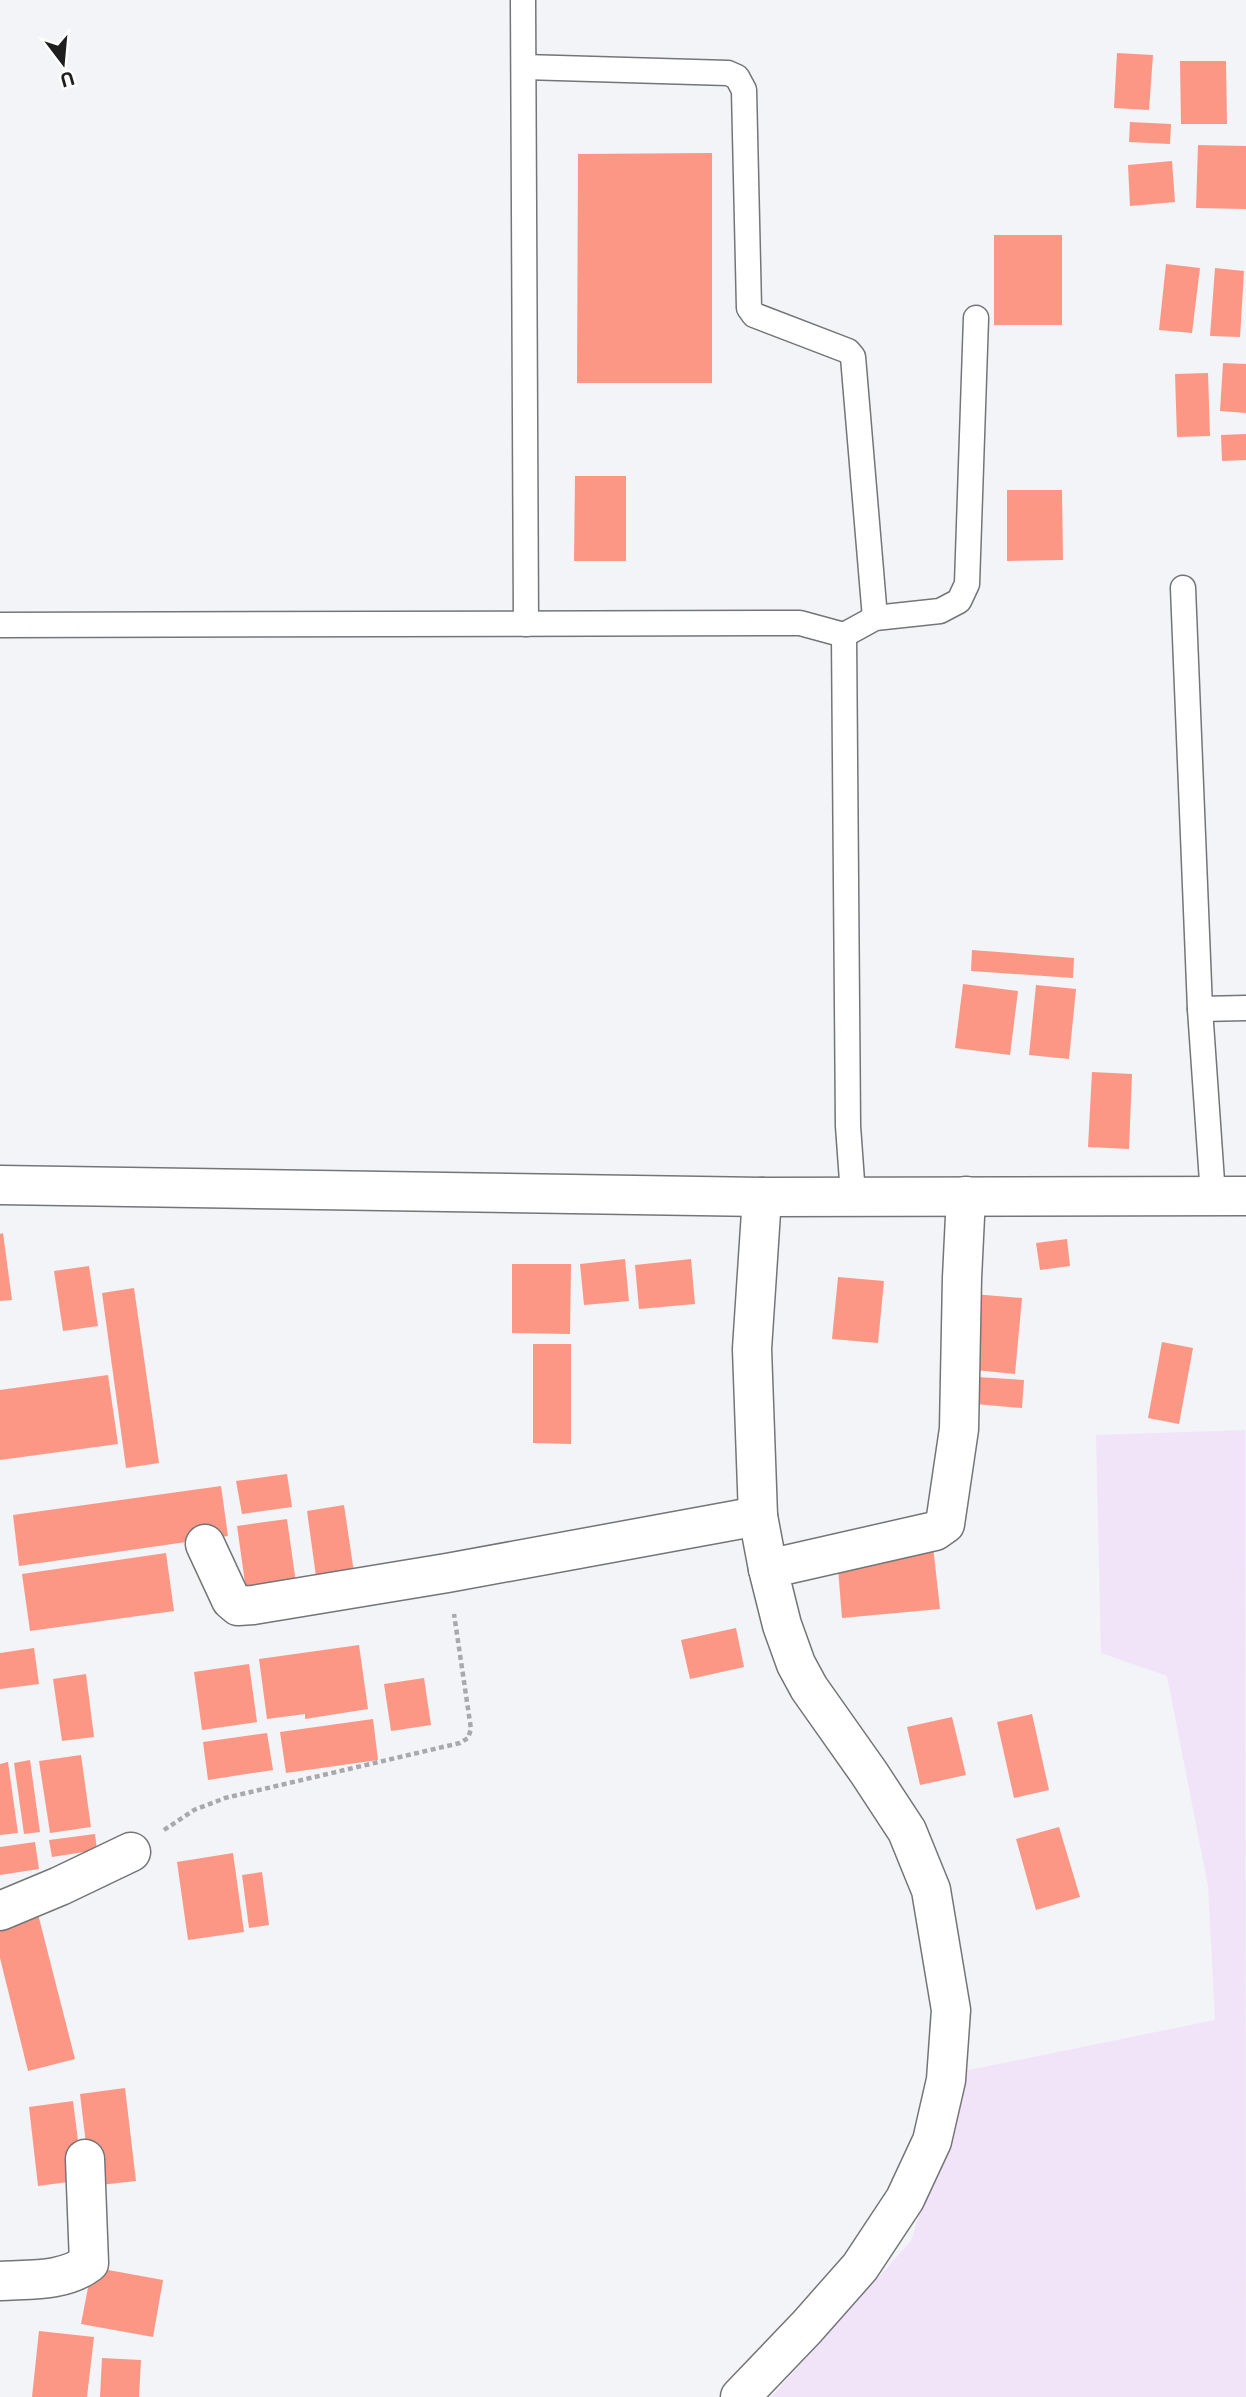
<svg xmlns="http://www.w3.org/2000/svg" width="1246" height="2397" font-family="'Public Sans',sans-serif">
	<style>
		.industrial { fill: #f2e4f8 }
		.building { fill: #fc9785 }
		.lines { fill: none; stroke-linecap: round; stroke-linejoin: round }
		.service-casing { stroke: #737577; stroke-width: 27 }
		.minor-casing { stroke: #737577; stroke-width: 41 }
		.path { stroke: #a8a9ab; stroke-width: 4.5; stroke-dasharray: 5 3.5; stroke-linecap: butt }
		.service { stroke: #fff; stroke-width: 24 }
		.minor { stroke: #fff; stroke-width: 38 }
	</style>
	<rect width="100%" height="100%" fill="#f2f4f7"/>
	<path class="industrial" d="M1245,1430L1246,2397H771L911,2241L964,2071L1215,2020L1208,1886L1167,1676L1101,1653L1096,1435Z"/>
	<g class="building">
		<path d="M1117,53L1153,55L1149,110L1114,108Z"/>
		<path d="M1180,61H1226L1227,124H1181Z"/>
		<path d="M1130,122L1171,124L1170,144L1129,142Z"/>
		<path d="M1198,145L1246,146V209L1196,208Z"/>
		<path d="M712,153V383H577L578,154Z"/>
		<path d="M1172,161L1175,202L1130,206L1128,165Z"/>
		<rect x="994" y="235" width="68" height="90"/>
		<path d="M1166,264L1200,268L1192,333L1159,330Z"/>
		<path d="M1215,268L1244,271L1240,337L1210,336Z"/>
		<path d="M1223,363L1246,364V413L1220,411Z"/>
		<path d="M1208,373L1210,436L1177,437L1175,374Z"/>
		<path d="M1246,434V460L1222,461L1221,435Z"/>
		<path d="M575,476H626V561H574Z"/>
		<path d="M1007,490H1062L1063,560L1007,561Z"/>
		<path d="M972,950L1074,958L1073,978L971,971Z"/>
		<path d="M963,984L1018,991L1010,1055L955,1048Z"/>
		<path d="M1036,985L1076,989L1069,1059L1029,1055Z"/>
		<path d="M1092,1072L1132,1074L1129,1149L1088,1147Z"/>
		<path d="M3,1233L12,1300L0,1301V1234Z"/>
		<path d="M1067,1239L1070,1266L1040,1270L1036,1243Z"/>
		<path d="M625,1259L629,1301L584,1305L580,1264Z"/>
		<path d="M691,1259L695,1304L639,1309L635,1265Z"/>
		<path d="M512,1264H571L570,1334L512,1333Z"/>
		<path d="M89,1266L98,1326L63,1331L54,1271Z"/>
		<path d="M838,1277L884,1281L878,1343L832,1339Z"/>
		<path d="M134,1288L159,1463L126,1468L102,1293Z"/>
		<path d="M973,1294L1022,1298L1015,1374L965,1369Z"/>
		<path d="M1162,1342L1193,1348L1179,1424L1148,1418Z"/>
		<path d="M533,1344H571V1444L533,1443Z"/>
		<path d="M108,1375L118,1444L0,1460V1390Z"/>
		<path d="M977,1377L1024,1380L1022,1408L975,1404Z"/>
		<path d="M287,1474L292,1507L242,1514L236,1481Z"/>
		<path d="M221,1486L228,1536L19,1566L13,1515Z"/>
		<path d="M344,1505L356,1586L318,1591L307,1511Z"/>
		<path d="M287,1519L297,1590L247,1597L237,1526Z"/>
		<path d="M933,1546L940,1609L842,1618L837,1556Z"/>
		<path d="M166,1553L174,1611L30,1631L22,1574Z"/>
		<path d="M736,1628L744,1667L690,1679L681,1640Z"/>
		<path d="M359,1645L368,1709L305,1719V1714L267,1719L259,1659Z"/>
		<path d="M34,1648L39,1684L0,1689V1653Z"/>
		<path d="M249,1664L257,1722L202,1730L194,1672Z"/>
		<path d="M86,1674L94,1737L62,1741L53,1679Z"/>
		<path d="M424,1678L431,1725L391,1731L384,1684Z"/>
		<path d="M1032,1714L1049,1790L1014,1798L997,1722Z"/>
		<path d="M952,1717L966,1775L920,1785L907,1727Z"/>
		<path d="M373,1719L378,1760L286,1773L280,1732Z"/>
		<path d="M267,1733L273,1770L208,1780L203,1742Z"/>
		<path d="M81,1755L91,1827L50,1833L39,1761Z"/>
		<path d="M30,1760L40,1832L24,1834L14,1763Z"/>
		<path d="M8,1762L18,1833L0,1835V1764Z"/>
		<path d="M1059,1827L1080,1897L1036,1910L1016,1839Z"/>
		<path d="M95,1834L97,1850L52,1857L49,1840Z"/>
		<path d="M35,1842L39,1869L0,1875V1847Z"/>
		<path d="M233,1853L244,1932L188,1940L177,1862Z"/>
		<path d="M262,1872L269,1925L249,1928L242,1875Z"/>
		<path d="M38,1914L75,2059L28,2071L0,1958V1923Z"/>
		<path d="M125,2088L136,2181L91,2186L80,2094Z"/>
		<path d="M73,2101L83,2180L38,2186L29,2107Z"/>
		<path d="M92,2267L163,2280L153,2337L81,2324Z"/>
		<path d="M39,2331L94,2337L87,2397H32Z"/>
		<path d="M102,2358L141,2360L139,2397H100Z"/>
	</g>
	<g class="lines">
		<g class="service-casing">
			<g id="service">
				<path d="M523,0L526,624"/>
				<path d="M524,67L728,73L737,77L744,90L749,308L754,315L848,351L853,357L875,618"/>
				<path d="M1183,588L1200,1009L1213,1196"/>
				<path d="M0,625L800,623L844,635L848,1126L853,1195"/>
				<path d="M844,635L875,618L940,611L959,601L967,584L976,318"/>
				<path d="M1200,1009L1246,1008"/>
			</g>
		</g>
		<g class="minor-casing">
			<g id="minor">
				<path d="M0,1185L762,1197L1246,1196"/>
				<path d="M205,1544L231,1600L238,1606L253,1605L447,1573L758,1516"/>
				<path d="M768,1569L935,1531L945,1524L959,1429L962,1278L966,1196"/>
				<path d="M0,1911L60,1886L131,1852"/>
				<path d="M0,2281C30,2279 64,2282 89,2263L85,2159"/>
				<path d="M740,2397L807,2327L860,2267L905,2199L932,2141L946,2080L951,2010L931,1890L907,1831L869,1773L809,1688L796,1664L782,1625L768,1569L758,1516L752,1349L762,1197"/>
			</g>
		</g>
		<path class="path" d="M164,1830L194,1810L225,1798L460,1743L468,1738L471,1729L454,1614"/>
		<use href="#service" class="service"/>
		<use href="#minor" class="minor"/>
	</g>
	<g transform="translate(63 63) rotate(164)" stroke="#ffffff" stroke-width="5" paint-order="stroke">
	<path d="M0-5L12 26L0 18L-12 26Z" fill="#1f1f20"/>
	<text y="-10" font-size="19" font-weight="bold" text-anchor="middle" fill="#1f1f20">U</text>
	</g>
</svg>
